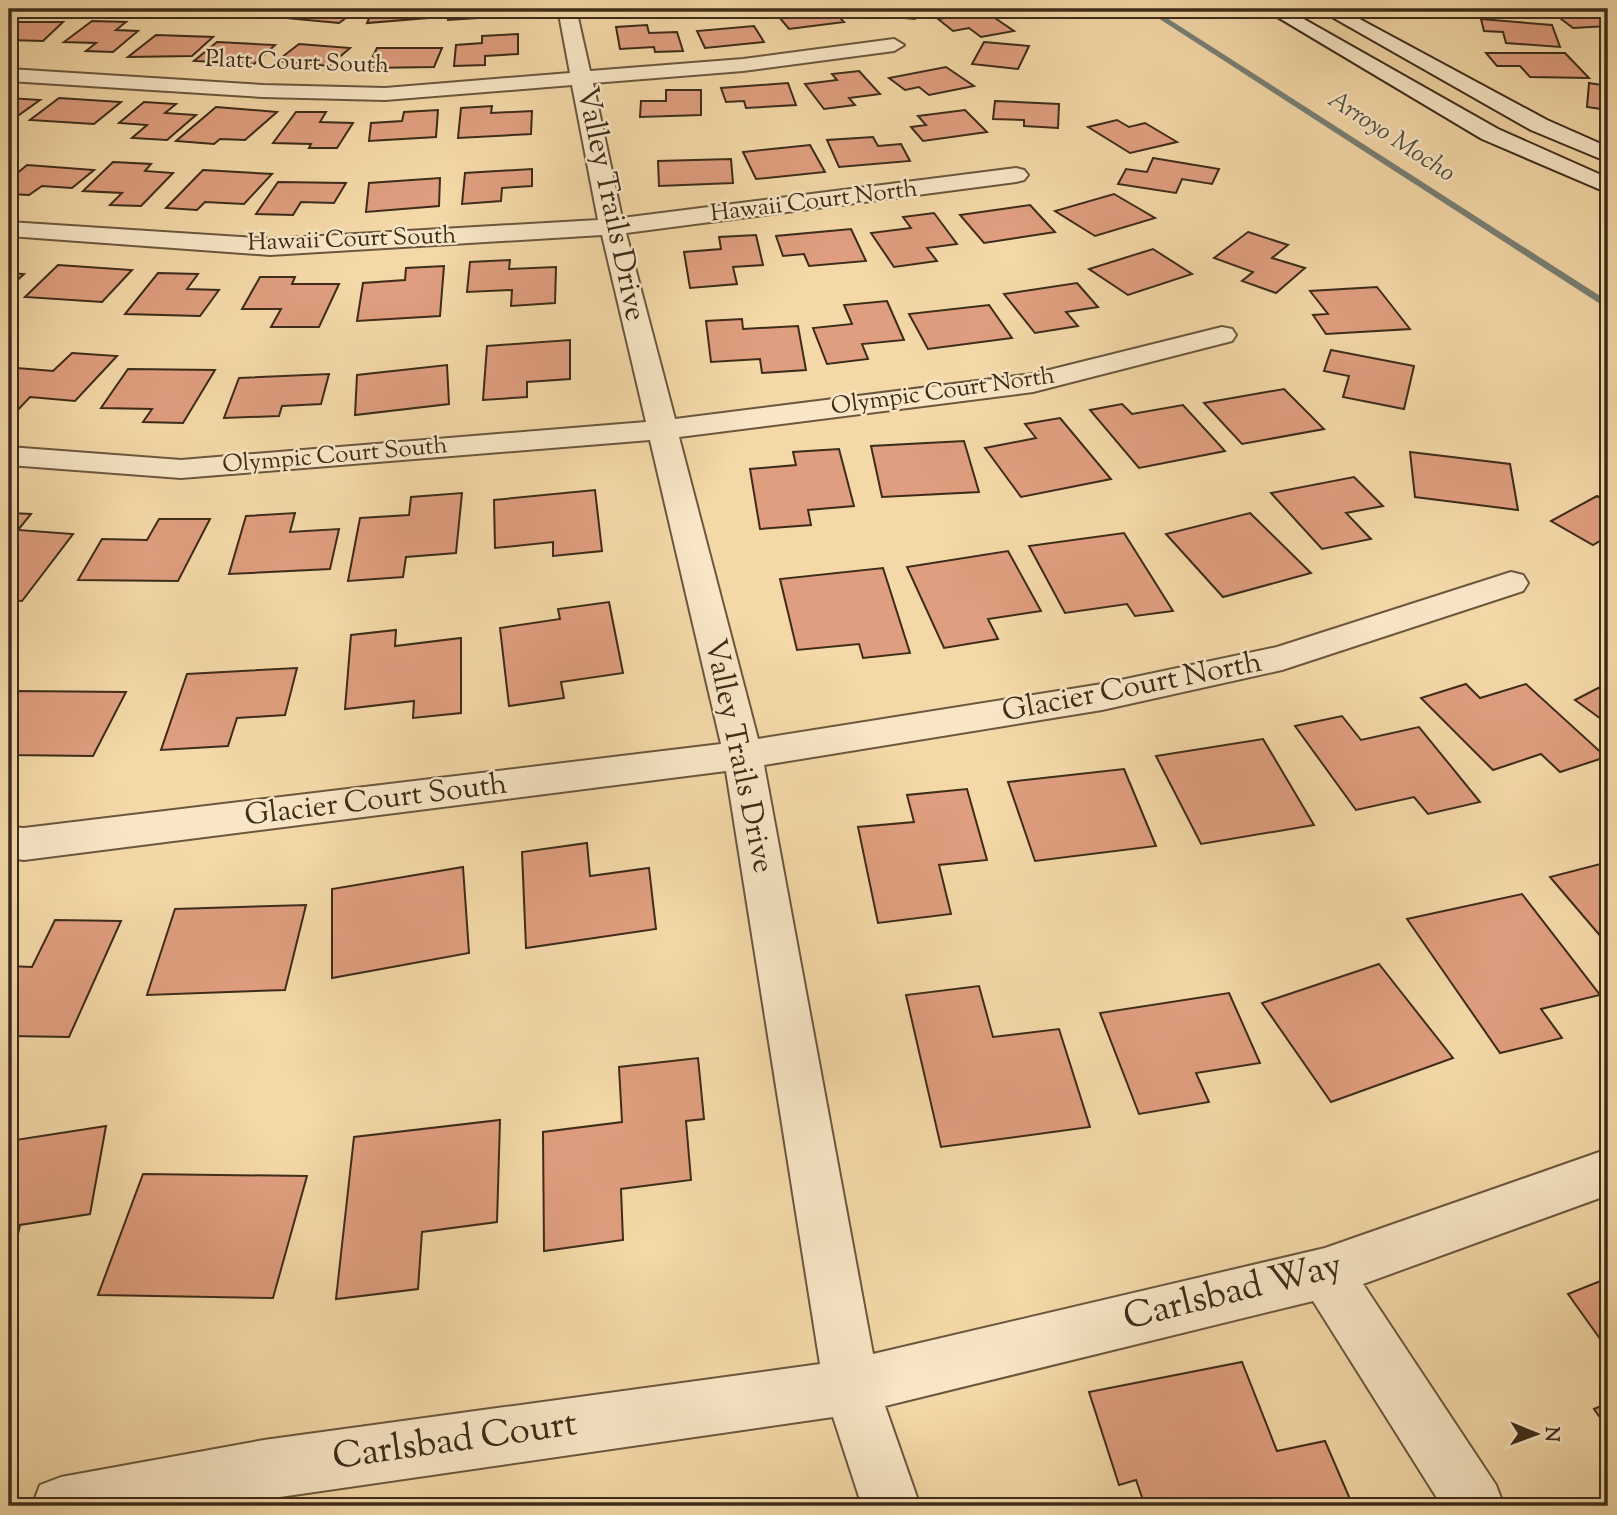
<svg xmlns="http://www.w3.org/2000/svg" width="1617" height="1515" font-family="'Sorts Mill Goudy',serif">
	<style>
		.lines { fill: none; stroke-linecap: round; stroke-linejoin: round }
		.stream { fill: #788075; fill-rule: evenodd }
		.building { fill: #df9e7f; stroke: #3d2c19; stroke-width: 2 }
		.minor-casing { stroke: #6b573d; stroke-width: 4 }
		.secondary-casing { stroke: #3d2c19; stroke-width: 4 }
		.minor { fill: #f8e6c6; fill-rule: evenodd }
		.secondary { fill: #f8e6c6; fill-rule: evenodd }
		.labels { text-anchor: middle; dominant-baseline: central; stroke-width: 5; stroke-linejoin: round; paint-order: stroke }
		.far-street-label { font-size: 24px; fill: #3d2c19; stroke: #f8e6c6 }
		.far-water-label { font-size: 26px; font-style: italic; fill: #564f3f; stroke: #f8e6c6 }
		.street-label { font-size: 30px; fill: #3d2c19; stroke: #f8e6c6 }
		.near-street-label { font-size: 37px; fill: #3d2c19; stroke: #f8e6c6 }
	</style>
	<rect width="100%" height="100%" fill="#f4d8a8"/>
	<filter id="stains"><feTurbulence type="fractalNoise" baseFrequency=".00286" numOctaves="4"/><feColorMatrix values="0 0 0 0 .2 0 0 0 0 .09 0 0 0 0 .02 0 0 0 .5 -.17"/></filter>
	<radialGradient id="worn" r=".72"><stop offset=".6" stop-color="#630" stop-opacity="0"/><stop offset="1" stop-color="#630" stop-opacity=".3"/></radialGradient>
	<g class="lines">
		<path class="stream" d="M1144,9H1153L1608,301V309Z"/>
	</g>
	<g class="building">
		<path d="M299,9H358L339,23L286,18Z"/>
		<path d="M373,9H431L428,18L367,23Z"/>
		<path d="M450,9H511V16L448,20Z"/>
		<path d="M795,9H831L844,22L789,29L774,11Z"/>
		<path d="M860,9H920L915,19L857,14Z"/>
		<path d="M1548,9H1605L1608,11V26L1573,28Z"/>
		<path d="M986,12L1014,31L981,37L969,28L953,31L938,19Z"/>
		<path d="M1481,19L1552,25L1560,47L1506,43L1503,32L1484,31Z"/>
		<path d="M92,21L126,22L116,30L138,31L113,52L86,51L96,43L64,42Z"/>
		<path d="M9,22H63L43,41L9,40Z"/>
		<path d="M647,25L649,33L677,32L683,51L655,52L654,47L620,49L616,27Z"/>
		<path d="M754,26L764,42L705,48L697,31Z"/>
		<path d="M518,34V54L485,56V65L454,66L456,45L482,43V36Z"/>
		<path d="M156,35L213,37L192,56L128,57Z"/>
		<path d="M217,42L275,45L254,64L194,61Z"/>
		<path d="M984,42L1029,46L1018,69L972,64Z"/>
		<path d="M299,44L350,48L329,66L277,61Z"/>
		<path d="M377,48H442L434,67L367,68Z"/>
		<path d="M1486,53H1565L1589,78L1530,77L1520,66H1497Z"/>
		<path d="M946,67L974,86L929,95L919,87L905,90L889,78Z"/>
		<path d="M859,71L880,94L849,98L855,105L824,109L805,84L837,80L832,74Z"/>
		<path d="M788,83L796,105L746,108L744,101L726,102L721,88Z"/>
		<path d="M1589,83L1608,86V110L1587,107Z"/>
		<path d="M666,90H701V115L640,117L641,101H666Z"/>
		<path d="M9,98L40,100L9,122Z"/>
		<path d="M59,98L121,102L94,124L30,120Z"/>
		<path d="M995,101L1059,104L1058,128L1024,126V120L993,119Z"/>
		<path d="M144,102L176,104L165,113L196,115L167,140L132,138L147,125L119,123Z"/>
		<path d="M492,106L491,113L532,111L531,134L458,138L461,108Z"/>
		<path d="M216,107L277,112L245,140L220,139L214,144L176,141Z"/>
		<path d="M438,110L436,137L369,141L371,123L402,121L404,112Z"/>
		<path d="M965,110L987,132L923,141L911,127L926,125L918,116Z"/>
		<path d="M296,112H326L320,122L353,123L337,148H309L311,144L273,143Z"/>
		<path d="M1117,120L1129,127L1145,123L1177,142L1130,153L1088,127Z"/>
		<path d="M873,137L878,146L901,144L910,161L839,167L827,140Z"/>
		<path d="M810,145L825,172L756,179L743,152Z"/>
		<path d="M1153,158L1219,169L1212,184L1182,179L1176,193L1118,184L1126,169L1147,172Z"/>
		<path d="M731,159L733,183L659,186L658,161Z"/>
		<path d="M113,162L151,164L145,171L173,173L141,206L110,205L122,193L83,191Z"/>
		<path d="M27,165L94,170L72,188L42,186L29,195L9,194V180Z"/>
		<path d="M532,169V186L502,188L501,201L462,204L465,173Z"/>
		<path d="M203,170L272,174L244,204L205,202L197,210L166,208Z"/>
		<path d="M440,178L439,206L366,212L369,183Z"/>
		<path d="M278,182L346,183L334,203L301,202L293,215L256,214Z"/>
		<path d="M1114,194L1155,218L1095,236L1055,211Z"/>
		<path d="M1030,205L1055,232L984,243L960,215Z"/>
		<path d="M934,213L957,244L927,248L937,261L894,267L871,233L911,228L903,217Z"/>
		<path d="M851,229L866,261L809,266L804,254L783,256L776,236Z"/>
		<path d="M1248,232L1288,245L1272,258L1305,268L1276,293L1242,281L1253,272L1214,258Z"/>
		<path d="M756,235L763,265L733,267L737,284L690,288L684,252L721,249L719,237Z"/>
		<path d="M1153,249L1192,274L1128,295L1089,269Z"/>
		<path d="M510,260L509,269L556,267L555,303L511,306L512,290L467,292L470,262Z"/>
		<path d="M58,265L132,270L102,302L25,297Z"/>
		<path d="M444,266L440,316L357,321L363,283L405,280L406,268Z"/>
		<path d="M9,273L24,274L9,288Z"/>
		<path d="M158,273L198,274L187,289L219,290L200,316L125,314Z"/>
		<path d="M260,277H295L292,284H339L319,327H271L281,309H242Z"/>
		<path d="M1077,283L1098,307L1066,312L1078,326L1035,333L1004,294Z"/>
		<path d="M1377,287L1410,329L1326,334L1313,315L1328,314L1310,291Z"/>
		<path d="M887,301L904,340L862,344L868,359L827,364L813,328L852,324L844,305Z"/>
		<path d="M989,305L1012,338L928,349L909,314Z"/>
		<path d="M742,319L743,329L798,326L806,370L762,373L760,359L711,362L706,321Z"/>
		<path d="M570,340V379L527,382V397L483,400L487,346Z"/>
		<path d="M1331,350L1414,366L1404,409L1343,397L1349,376L1324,371Z"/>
		<path d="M72,353L117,356L75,401L30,397L14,414L9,413V376L17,368L53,371Z"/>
		<path d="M447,365L449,404L355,415L357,375Z"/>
		<path d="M128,369L215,370L183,423L143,422L152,409L101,408Z"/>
		<path d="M329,374L321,404L282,406L279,416L224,418L239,378Z"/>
		<path d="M1284,389L1324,429L1242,444L1204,403Z"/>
		<path d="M1122,404L1132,414L1183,405L1225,451L1139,468L1090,410Z"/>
		<path d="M1060,418L1111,479L1021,497L985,448L1036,438L1025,424Z"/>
		<path d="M964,441L979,492L882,497L871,446Z"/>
		<path d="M839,449L854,506L808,510L811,525L760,529L750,469L796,465L793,452Z"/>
		<path d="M1410,452L1510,464L1518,510L1415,497Z"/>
		<path d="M1354,477L1383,506L1346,513L1371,539L1322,549L1271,493Z"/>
		<path d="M595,490L602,551L553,556V542L495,548L494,500Z"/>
		<path d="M462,493L456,553L406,557L403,577L348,581L360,518L409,515L411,497Z"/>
		<path d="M1597,496L1608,502V536L1593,545L1551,521Z"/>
		<path d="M9,513L31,514L18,530L73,534L22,601L9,600Z"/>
		<path d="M295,513L290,532L339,529L330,569L229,574L246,516Z"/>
		<path d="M1250,513L1311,573L1223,597L1166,534Z"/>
		<path d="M159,519H210L178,581L78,580L102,539L147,540Z"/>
		<path d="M1124,533L1173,611L1135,616L1127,604L1065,613L1029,546Z"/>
		<path d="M1008,551L1041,611L988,619L998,639L944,648L907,567Z"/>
		<path d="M883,568L910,653L863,658L859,644L797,650L780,579Z"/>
		<path d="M609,602L623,673L561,682L564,698L509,706L500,628L560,619L558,609Z"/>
		<path d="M396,630L395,646L461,638V713L413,718L414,701L345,709L351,635Z"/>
		<path d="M297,668L285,715L237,718L228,746L161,750L187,674Z"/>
		<path d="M1608,683V724L1575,700Z"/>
		<path d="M1466,684L1480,698L1526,684L1606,757L1560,772L1541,754L1493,770L1421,698Z"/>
		<path d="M15,691L126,692L93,756L9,755V701Z"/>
		<path d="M1342,716L1361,740L1419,727L1480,802L1428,814L1414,797L1356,810L1295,726Z"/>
		<path d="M1263,739L1314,825L1201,844L1156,756Z"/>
		<path d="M1124,769L1156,846L1035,861L1008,782Z"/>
		<path d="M967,789L987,860L939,865L951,914L878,923L858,827L914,822L907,795Z"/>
		<path d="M587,843L590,876L649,868L656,929L526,948L522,852Z"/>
		<path d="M1608,862V945L1550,877Z"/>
		<path d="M463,867L469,953L332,978V889Z"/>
		<path d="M1522,894L1600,995L1541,1009L1562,1038L1500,1053L1407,919Z"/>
		<path d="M306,905L285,990L147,995L175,909Z"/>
		<path d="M55,920L121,921L69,1037L9,1036V966L32,967Z"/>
		<path d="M1379,964L1453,1058L1331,1102L1262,1003Z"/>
		<path d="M979,986L993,1037L1059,1029L1090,1127L941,1147L906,995Z"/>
		<path d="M1229,993L1260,1063L1196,1073L1209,1102L1139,1114L1100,1013Z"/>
		<path d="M698,1058L704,1119L686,1121L691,1180L621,1189L623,1240L544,1251L543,1132L622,1122L619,1067Z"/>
		<path d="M500,1120L497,1222L422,1232L418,1289L336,1299L354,1137Z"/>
		<path d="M106,1126L90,1214L20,1225L9,1274V1141Z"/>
		<path d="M143,1174L307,1176L273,1298L98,1295Z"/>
		<path d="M1608,1278V1350L1568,1294Z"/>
		<path d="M1242,1362L1277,1451L1325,1441L1353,1506H1145L1136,1480L1119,1485L1089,1392Z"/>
		<path d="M1608,1403V1429L1594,1409Z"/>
	</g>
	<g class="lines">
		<g class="minor-casing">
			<path id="minor" d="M558,9H576L590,71L743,59L894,39L904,45L894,51L743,71L593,83L622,218L1016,168L1024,170L1028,175L1024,180L1016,182L626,233L675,419L1033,374L1222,327L1232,329L1236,335L1232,341L1033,392L679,437L758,739L1102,684L1277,647L1511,572L1523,575L1528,583L1523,591L1282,670L1102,710L764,765L873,1354L1325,1248L1608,1149V1195L1363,1284L1496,1485L1504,1506H1442L1313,1301L885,1406L920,1506H862L833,1417L217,1506H32L40,1485L61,1477L264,1440L820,1364L726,771L24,860L9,858V827L24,828L721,744L650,440L181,478L9,465V447L181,460L646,422L602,235L270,255L9,236V222L270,239L598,220L572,85L385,100L263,97L9,81V69L263,85L385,88L570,73Z"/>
		</g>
		<g class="secondary-casing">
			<g id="secondary">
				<path d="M1264,9H1286L1498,129L1608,178V193L1482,139Z"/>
				<path d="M1318,9H1341L1547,120L1608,147V162L1531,130Z"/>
			</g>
		</g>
		<use href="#minor" class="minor"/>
		<use href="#secondary" class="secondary"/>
	</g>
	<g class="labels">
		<g class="far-street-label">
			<text transform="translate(297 63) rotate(2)">Platt Court South</text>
			<text transform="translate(814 202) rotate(-7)">Hawaii Court North</text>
			<text transform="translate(352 240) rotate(-2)">Hawaii Court South</text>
			<text transform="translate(943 392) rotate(-8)">Olympic Court North</text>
			<text transform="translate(335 456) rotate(-5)">Olympic Court South</text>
		</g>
		<g class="far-water-label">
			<text transform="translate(1391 137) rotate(33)">Arroyo Mocho</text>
		</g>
		<g class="street-label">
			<text transform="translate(610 204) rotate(78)">Valley Trails Drive</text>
			<text transform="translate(1132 688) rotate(-11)">Glacier Court North</text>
			<text transform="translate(738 756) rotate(78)">Valley Trails Drive</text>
			<text transform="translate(376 801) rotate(-7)">Glacier Court South</text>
		</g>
		<g class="near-street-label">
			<text transform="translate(1233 1293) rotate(-14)">Carlsbad Way</text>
			<text transform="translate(455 1442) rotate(-8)">Carlsbad Court</text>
		</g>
	</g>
	<rect width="1617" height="1515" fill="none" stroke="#f4d8a8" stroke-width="35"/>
	<rect x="10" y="10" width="1596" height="1494" fill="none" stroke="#3d2c19" stroke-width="3.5"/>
	<rect x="18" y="18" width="1582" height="1480" fill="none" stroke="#3d2c19" stroke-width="2"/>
	<g transform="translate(1536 1434) rotate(91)" stroke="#f8e6c6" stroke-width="5" paint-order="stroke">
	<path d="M0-5L12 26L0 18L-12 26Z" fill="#3d2c19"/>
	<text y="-10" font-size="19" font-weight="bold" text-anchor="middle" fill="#3d2c19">N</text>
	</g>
	<rect width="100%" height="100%" filter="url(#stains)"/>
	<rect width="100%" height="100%" fill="url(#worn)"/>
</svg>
